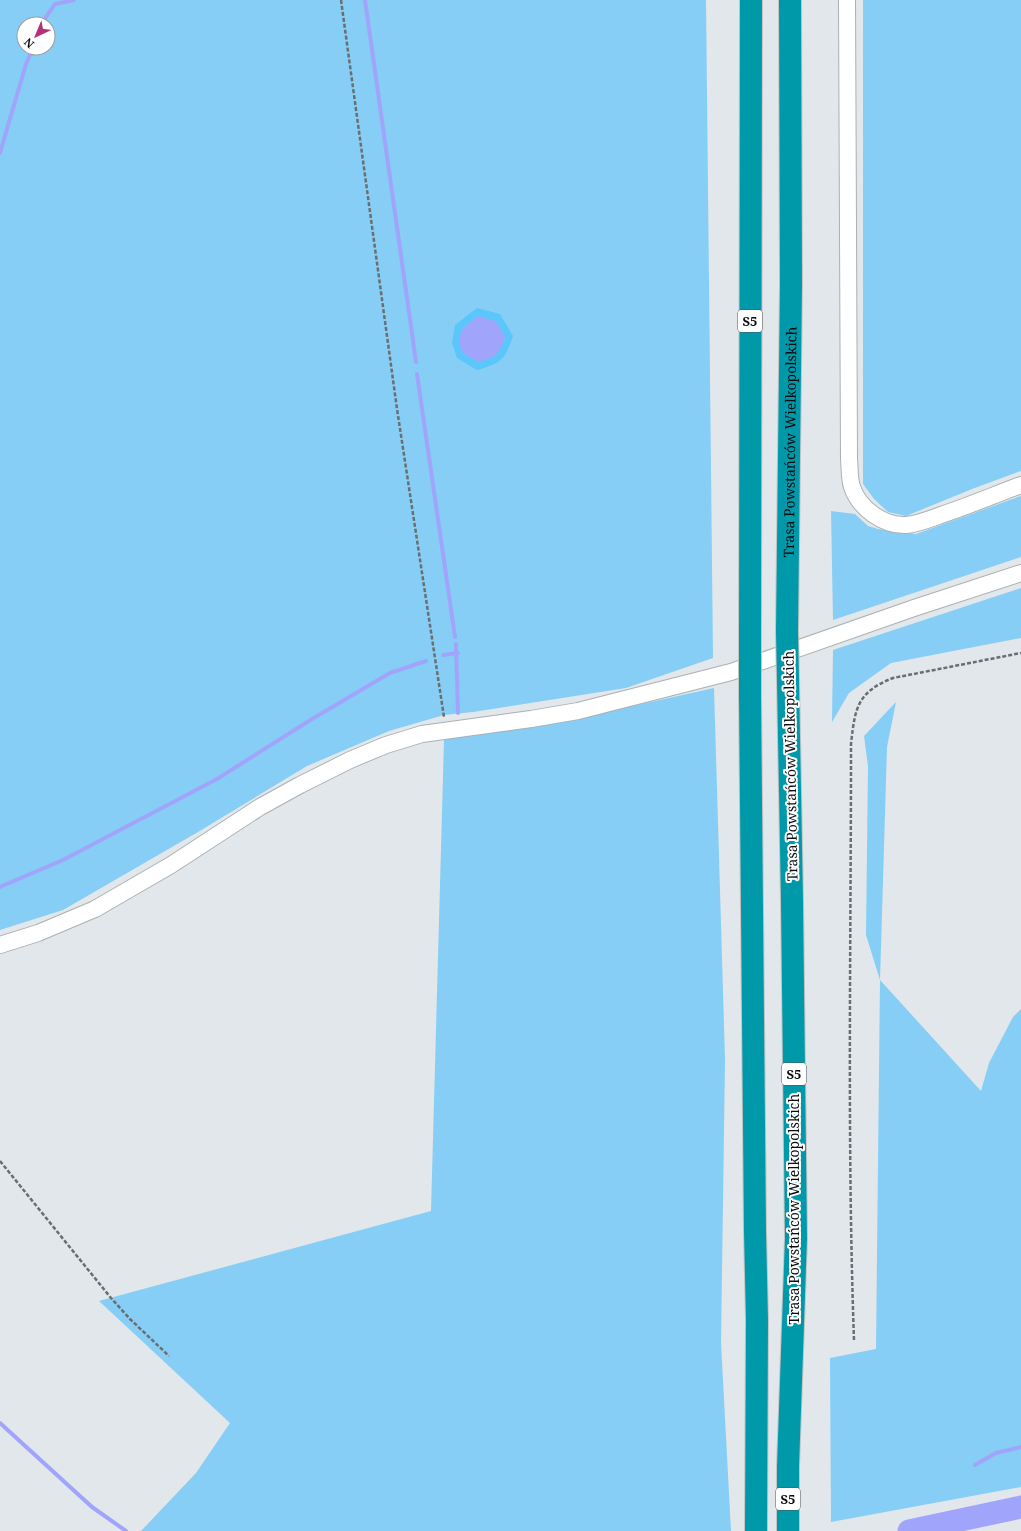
<svg xmlns="http://www.w3.org/2000/svg" width="1021" height="1531" font-family="'Noto Serif',serif">
	<style>
		.green { fill: #86cef5; fill-rule: evenodd }
		.forest { fill: #5bc6fa }
		.water { fill: #a0a5fb }
		.lines { fill: none; stroke-linecap: round; stroke-linejoin: round }
		.stream { stroke: #a0a5fb; stroke-width: 4 }
		.river { stroke: #a0a5fb; stroke-width: 23 }
		.minor-casing { stroke: #aab0b3; stroke-width: 18 }
		.highway-casing { stroke: #c4c4c5; stroke-width: 24 }
		.path { stroke: #6b6e71; stroke-width: 2.5; stroke-dasharray: 4 2; stroke-linecap: butt }
		.minor { stroke: #fff; stroke-width: 16 }
		.highway { stroke: #09a; stroke-width: 22 }
		.highway-bridge-casing { stroke: #c4c4c5; stroke-width: 24; stroke-linecap: butt }
		.highway-bridge { stroke: #09a; stroke-width: 22 }
		.labels { text-anchor: middle; dominant-baseline: central; stroke-width: 4; stroke-linejoin: round; paint-order: stroke }
		.shield { fill: #fff; stroke: #545456; stroke-width: 1 }
		.shield-label { font-size: 13px; font-weight: bold; fill: #0a0b0d }
		.street-label { font-size: 14px; fill: #0a0b0d; stroke: #fff }
	</style>
	<rect width="100%" height="100%" fill="#e1e7eb"/>
	<g class="green">
		<path d="M0,0H706L713,658L626,688L473,712L444,715L389,731L307,766L198,832L63,910L0,930ZM24,24H48V48H24Z"/>
		<path d="M863,0H1021V471L972,489L906,516L888,512L874,499L863,484Z"/>
		<path d="M1021,496V557L833,620L831,511L855,514L868,526L878,529L916,534Z"/>
		<path d="M1021,588V638L891,663L849,693L832,722L833,650Z"/>
		<path d="M714,688L725,1059L721,1343L731,1531H141L196,1473L230,1423L99,1301L431,1211L444,740L453,736L569,720Z"/>
		<path d="M896,702L887,747L880,980L981,1091L989,1063L1013,1017L1021,1009V1487L831,1522L830,1358L876,1349L880,980L866,935L868,766L864,736Z"/>
	</g>
	<path class="forest" d="M477,308L500,314L513,336C505,360 501,363 477,370L457,358L452,343L455,325Z"/>
	<path class="water" d="M478,316L496,321L505,337C499,355 496,357 478,362L463,353L459,342L462,329Z"/>
	<g class="lines">
		<g class="stream">
			<path d="M365,0L416,362"/>
			<path d="M43,24L46,17L55,4L74,0"/>
			<path d="M0,153L26,64L33,48"/>
			<path d="M417,374L455,637"/>
			<path d="M456,644L458,713"/>
			<path d="M443,655L458,653"/>
			<path d="M0,887L63,860L217,779L312,719L390,673L426,661"/>
			<path d="M0,1423L92,1507L126,1531"/>
			<path d="M975,1465L996,1453L1021,1447"/>
		</g>
		<path class="river" d="M909,1531L1021,1507"/>
		<g class="minor-casing">
			<g id="minor">
				<path d="M847,0L849,459C850,468 849,478 852,487C859,508 883,526 906,525C918,524 930,519 941,515C968,506 994,495 1021,485"/>
				<path d="M0,945L38,933L95,909L171,865L260,807L300,785L350,760L386,745L422,734L531,719L578,711L731,672L914,608L1021,573"/>
			</g>
		</g>
		<g class="highway-casing">
			<g id="highway">
				<path id="s1" d="M787,631L791,283L790,0"/>
				<path d="M750,643L751,0"/>
				<path d="M788,681L792,901L796,1238L788,1467V1531"/>
				<path d="M750,695L755,1232L757,1320L756,1531"/>
			</g>
		</g>
		<g class="path">
			<path d="M341,0L397,409L444,717"/>
			<path d="M0,1161L111,1298L130,1319L169,1356"/>
			<path d="M854,1340C847,1142 851,943 851,744C855,708 857,692 893,678L1021,653"/>
		</g>
		<use href="#minor" class="minor"/>
		<use href="#highway" class="highway"/>
		<g class="highway-bridge-casing">
			<g id="highway-bridge">
				<path d="M787,631L788,681"/>
				<path d="M750,695V643"/>
			</g>
		</g>
		<use href="#highway-bridge" class="highway-bridge"/>
	</g>
	<g class="labels">
		<g class="shield">
			<rect x="738" y="310" width="24" height="22" rx="3"/>
			<rect x="782" y="1063" width="24" height="22" rx="3"/>
			<rect x="776" y="1488" width="24" height="22" rx="3"/>
		</g>
		<g class="shield-label">
			<text x="750" y="321">S5</text>
			<text x="794" y="1074">S5</text>
			<text x="788" y="1499">S5</text>
		</g>
		<g class="street-label">
			<text stroke="none"><textPath href="#s1" startOffset="189">Trasa Powstańców Wielkopolskich</textPath></text>
			<text transform="translate(790 766) rotate(-91)">Trasa Powstańców Wielkopolskich</text>
			<text transform="translate(793 1209) rotate(-90)">Trasa Powstańców Wielkopolskich</text>
		</g>
	</g>
	<g transform="translate(36 36) rotate(224)"><circle r="19" fill="#ffffff" stroke="#9d9d9e"/>
	<path d="M0-3L7 15L0 10L-7 15Z" fill="#b43178"/>
	<text y="-6" font-size="11" font-weight="bold" text-anchor="middle" fill="#0a0b0d">N</text>
	</g>
</svg>
